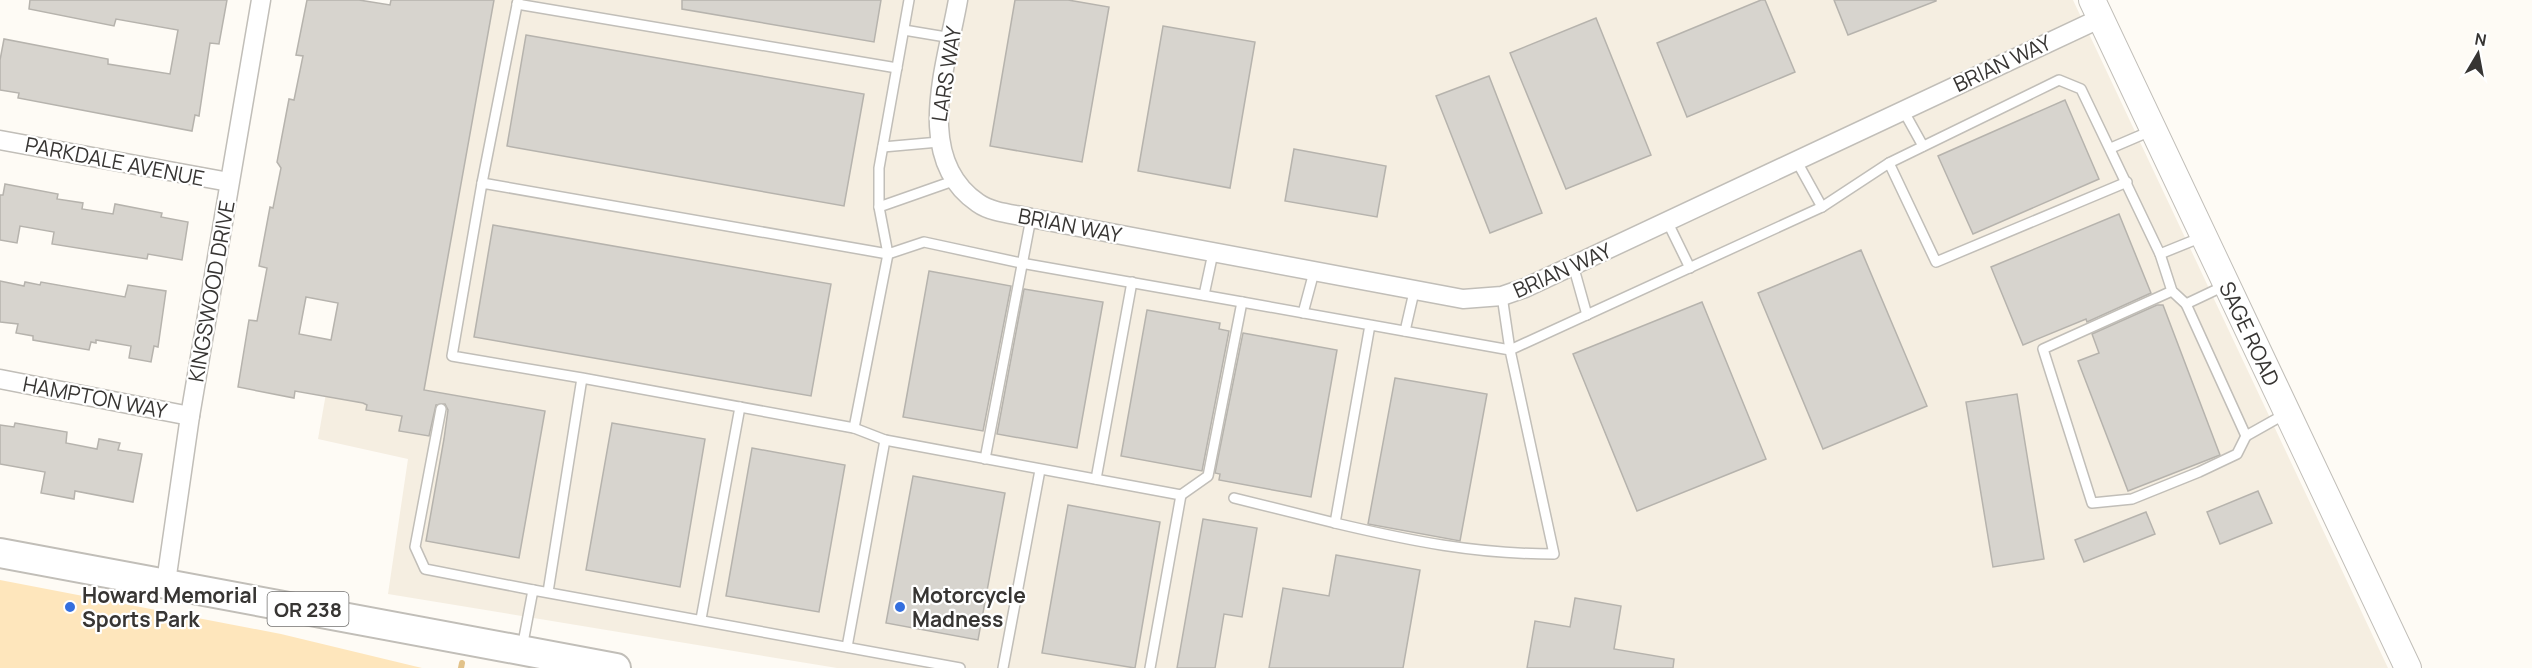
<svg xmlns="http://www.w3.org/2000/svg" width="2532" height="668" font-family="Manrope,sans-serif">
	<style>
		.built { fill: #f5eee1 }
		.green { fill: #fee6bc }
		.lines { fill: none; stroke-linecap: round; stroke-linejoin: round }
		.stream { stroke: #e2c289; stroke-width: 6 }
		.building { fill: #d7d4ce; stroke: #b6b3ad; stroke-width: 1.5; fill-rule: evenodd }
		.service-casing { stroke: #c1beb8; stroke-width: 12 }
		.minor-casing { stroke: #c1beb8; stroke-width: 21 }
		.secondary-casing { stroke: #c1beb8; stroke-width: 28 }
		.primary-casing { stroke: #c1beb8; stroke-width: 32 }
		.service { stroke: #fff; stroke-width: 9 }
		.minor { stroke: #fff; stroke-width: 18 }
		.secondary { stroke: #fff; stroke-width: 26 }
		.primary { stroke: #fff; stroke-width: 28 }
		.poi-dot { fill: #346fde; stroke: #fff; stroke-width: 2 }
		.labels { text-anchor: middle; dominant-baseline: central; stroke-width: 4.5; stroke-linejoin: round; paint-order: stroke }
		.shield { fill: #fff; stroke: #737270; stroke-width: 1.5 }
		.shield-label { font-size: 20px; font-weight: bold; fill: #373533 }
		.street-label { font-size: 21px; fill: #373533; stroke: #fff }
		.poi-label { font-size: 21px; font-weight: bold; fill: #373533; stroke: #fff; text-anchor: start }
	</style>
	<rect width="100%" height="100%" fill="#fefbf5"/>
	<path class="built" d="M395,0H2073L2388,668H837L388,594L408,459L318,439Z"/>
	<path class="green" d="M0,580L281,634L422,668H0Z"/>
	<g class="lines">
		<path class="stream" d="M461,668L462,663"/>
	</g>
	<g class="building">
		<path d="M30,0H227L219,44L210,43L199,116L195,115L192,131L18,98L19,93L0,90V60L4,39L108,59V64L170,74L178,30L116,19L114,26L29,9Z"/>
		<path d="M307,0H359L390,5L391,0H494L424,390L545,411L519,558L426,541L444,439L448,410L445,404L436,405L429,436L399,431L402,416L366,410L367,405L363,403L295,391L294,398L238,387L249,320L257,321L267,268L259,266L270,207L273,208L281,168L277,162L289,99L294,100L303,56L296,55ZM306,297L338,303L331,340L299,334Z"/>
		<path d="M682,0H881L874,42L682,9Z"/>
		<path d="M1015,0H1068L1109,7L1082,162L990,146Z"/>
		<path d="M1761,0H1765L1795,72L1687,117L1657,43Z"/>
		<path d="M1834,0H1936V1L1848,35Z"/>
		<path d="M1596,18L1651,155L1566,189L1510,53Z"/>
		<path d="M1163,26L1255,42L1230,188L1138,171Z"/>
		<path d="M526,35L864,94L844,206L507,146Z"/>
		<path d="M1489,76L1542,213L1490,233L1436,96Z"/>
		<path d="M2065,100L2099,179L1973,234L1938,156Z"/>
		<path d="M1294,149L1386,166L1377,217L1285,201Z"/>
		<path d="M5,184L58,194L57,199L83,203L82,209L113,214L115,204L162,213L161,217L188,222L182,260L148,254L147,259L52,244L54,232L20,226L17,243L0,240V195H3Z"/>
		<path d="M2119,214L2151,293L2087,322L2086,319L2023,345L1991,267Z"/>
		<path d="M493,225L831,284L811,396L474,337Z"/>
		<path d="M1861,250L1927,406L1823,449L1758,293Z"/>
		<path d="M929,271L1011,286L983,431L903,417Z"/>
		<path d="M0,281L24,286L25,282L40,285L41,282L125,297L128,285L166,291L158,347L154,346L151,362L129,358L131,346L96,340V343L91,342L89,350L33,340V336L16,333L18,324L0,322Z"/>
		<path d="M1024,289L1103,302L1077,448L997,434Z"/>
		<path d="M1702,302L1766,459L1637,511L1573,354Z"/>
		<path d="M2157,305H2163L2220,455L2128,491L2078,361L2099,353L2092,334Z"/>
		<path d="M1147,310L1220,323L1219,329L1229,331L1202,471L1121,456Z"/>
		<path d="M1243,333L1337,350L1311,497L1219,480L1220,474L1215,473Z"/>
		<path d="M1395,378L1487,394L1460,541L1368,524Z"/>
		<path d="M2017,394L2044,559L1993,567L1966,402Z"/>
		<path d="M15,423L67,432L66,443L97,449L99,439L120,443L118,450L142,454L133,502L75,491L74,499L41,493L45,472L0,464V425L14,427Z"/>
		<path d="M612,423L705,439L680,587L586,570Z"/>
		<path d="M752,448L845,465L819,612L726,596Z"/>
		<path d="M913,476L1005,493L978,640L886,623Z"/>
		<path d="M2258,491L2272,523L2220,544L2207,512Z"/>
		<path d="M1068,505L1160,522L1135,668L1042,653Z"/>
		<path d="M2146,512L2155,534L2084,562L2075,540Z"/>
		<path d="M1203,519L1257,528L1242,617L1224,614L1215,668H1177Z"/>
		<path d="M1336,555L1420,570L1403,668H1269L1283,588L1329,596Z"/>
		<path d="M1575,598L1621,606L1614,649L1674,659L1673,668H1527L1535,621L1570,627Z"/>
	</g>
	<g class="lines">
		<g class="service-casing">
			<g id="service">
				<path d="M909,0L879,168V207L888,254L924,242L1021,263L1242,302L1208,476L1181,495"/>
				<path d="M517,4L897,68"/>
				<path d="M904,30L952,38"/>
				<path d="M1903,110L1923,146"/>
				<path d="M883,147L939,142"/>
				<path d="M2111,148L2153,130"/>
				<path d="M1796,160L1822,207"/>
				<path d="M1889,163L1936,262L2127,182"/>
				<path d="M482,183L518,0"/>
				<path d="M879,207L956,180"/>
				<path d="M1667,221L1690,268"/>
				<path d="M2160,254L2202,237"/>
				<path d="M1573,265L1587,315"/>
				<path d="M2172,291L2043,349L2092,503L2132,499L2199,472L2237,454L2246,436"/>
				<path d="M1204,295L1213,253"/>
				<path d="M1502,296L1510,350L1822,207L1889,163L2059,80L2081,89L2160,254L2172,291L2186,304L2246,436L2287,413"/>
				<path d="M1242,302L1510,350L1554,554C1475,554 1411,541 1335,523L1370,325"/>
				<path d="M2186,304L2224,286"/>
				<path d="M1303,313L1314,272"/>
				<path d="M1405,331L1414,292"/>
				<path d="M441,409L415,547L425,569L533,590"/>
				<path d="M854,428L885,440L1181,495L1150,668"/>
				<path d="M985,459L1031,218"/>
				<path d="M1096,479L1132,282"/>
				<path d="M1234,498L1335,523"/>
				<path d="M548,592L582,378L452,356L482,183L888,254L854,428L582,378"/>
				<path d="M701,619L740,407"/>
				<path d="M847,647L885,440"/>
				<path d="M522,648L533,590L960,668"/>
				<path d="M1003,668L1040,470"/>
			</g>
		</g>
		<g class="minor-casing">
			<g id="minor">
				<path d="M958,0C947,64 912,158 978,203C992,213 1014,214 1031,218L1463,299L1502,296L1525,288L2101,18"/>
				<path d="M0,140L229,182"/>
				<path d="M0,379L190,416"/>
				<path d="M166,582L190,416L261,0"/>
			</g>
		</g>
		<g class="secondary-casing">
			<g id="secondary">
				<path id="s1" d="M2092,0L2408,668"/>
			</g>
		</g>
		<g class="primary-casing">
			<path id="primary" d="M0,553L616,668"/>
		</g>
		<use href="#service" class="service"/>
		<use href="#minor" class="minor"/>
		<use href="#secondary" class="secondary"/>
		<use href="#primary" class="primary"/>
	</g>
	<g class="poi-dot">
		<circle cx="70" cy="607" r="6"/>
		<circle cx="900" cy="607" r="6"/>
	</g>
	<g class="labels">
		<rect class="shield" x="267.5" y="592" width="81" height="34" rx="4.5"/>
		<g class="shield-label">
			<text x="308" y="609">OR 238</text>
		</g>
		<g class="street-label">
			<text transform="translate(2002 63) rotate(-25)">BRIAN WAY</text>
			<text transform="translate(946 74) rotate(-81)">LARS WAY</text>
			<text transform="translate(115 161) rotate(11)">PARKDALE AVENUE</text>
			<text transform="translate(1070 225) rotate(11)">BRIAN WAY</text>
			<text transform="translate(1562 270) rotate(-24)">BRIAN WAY</text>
			<text transform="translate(211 291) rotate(-80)">KINGSWOOD DRIVE</text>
			<text stroke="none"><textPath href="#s1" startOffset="369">SAGE ROAD</textPath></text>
			<text transform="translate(95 397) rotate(11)">HAMPTON WAY</text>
		</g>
		<g class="poi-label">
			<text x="82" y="595">Howard Memorial<tspan x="82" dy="24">Sports Park</tspan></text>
			<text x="912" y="595">Motorcycle<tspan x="912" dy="24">Madness</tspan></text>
		</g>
	</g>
	<g transform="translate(2478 54) rotate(10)" stroke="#ffffff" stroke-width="4.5" paint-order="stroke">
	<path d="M0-4.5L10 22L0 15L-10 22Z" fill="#373533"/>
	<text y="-9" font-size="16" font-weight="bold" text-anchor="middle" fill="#373533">N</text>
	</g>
</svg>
